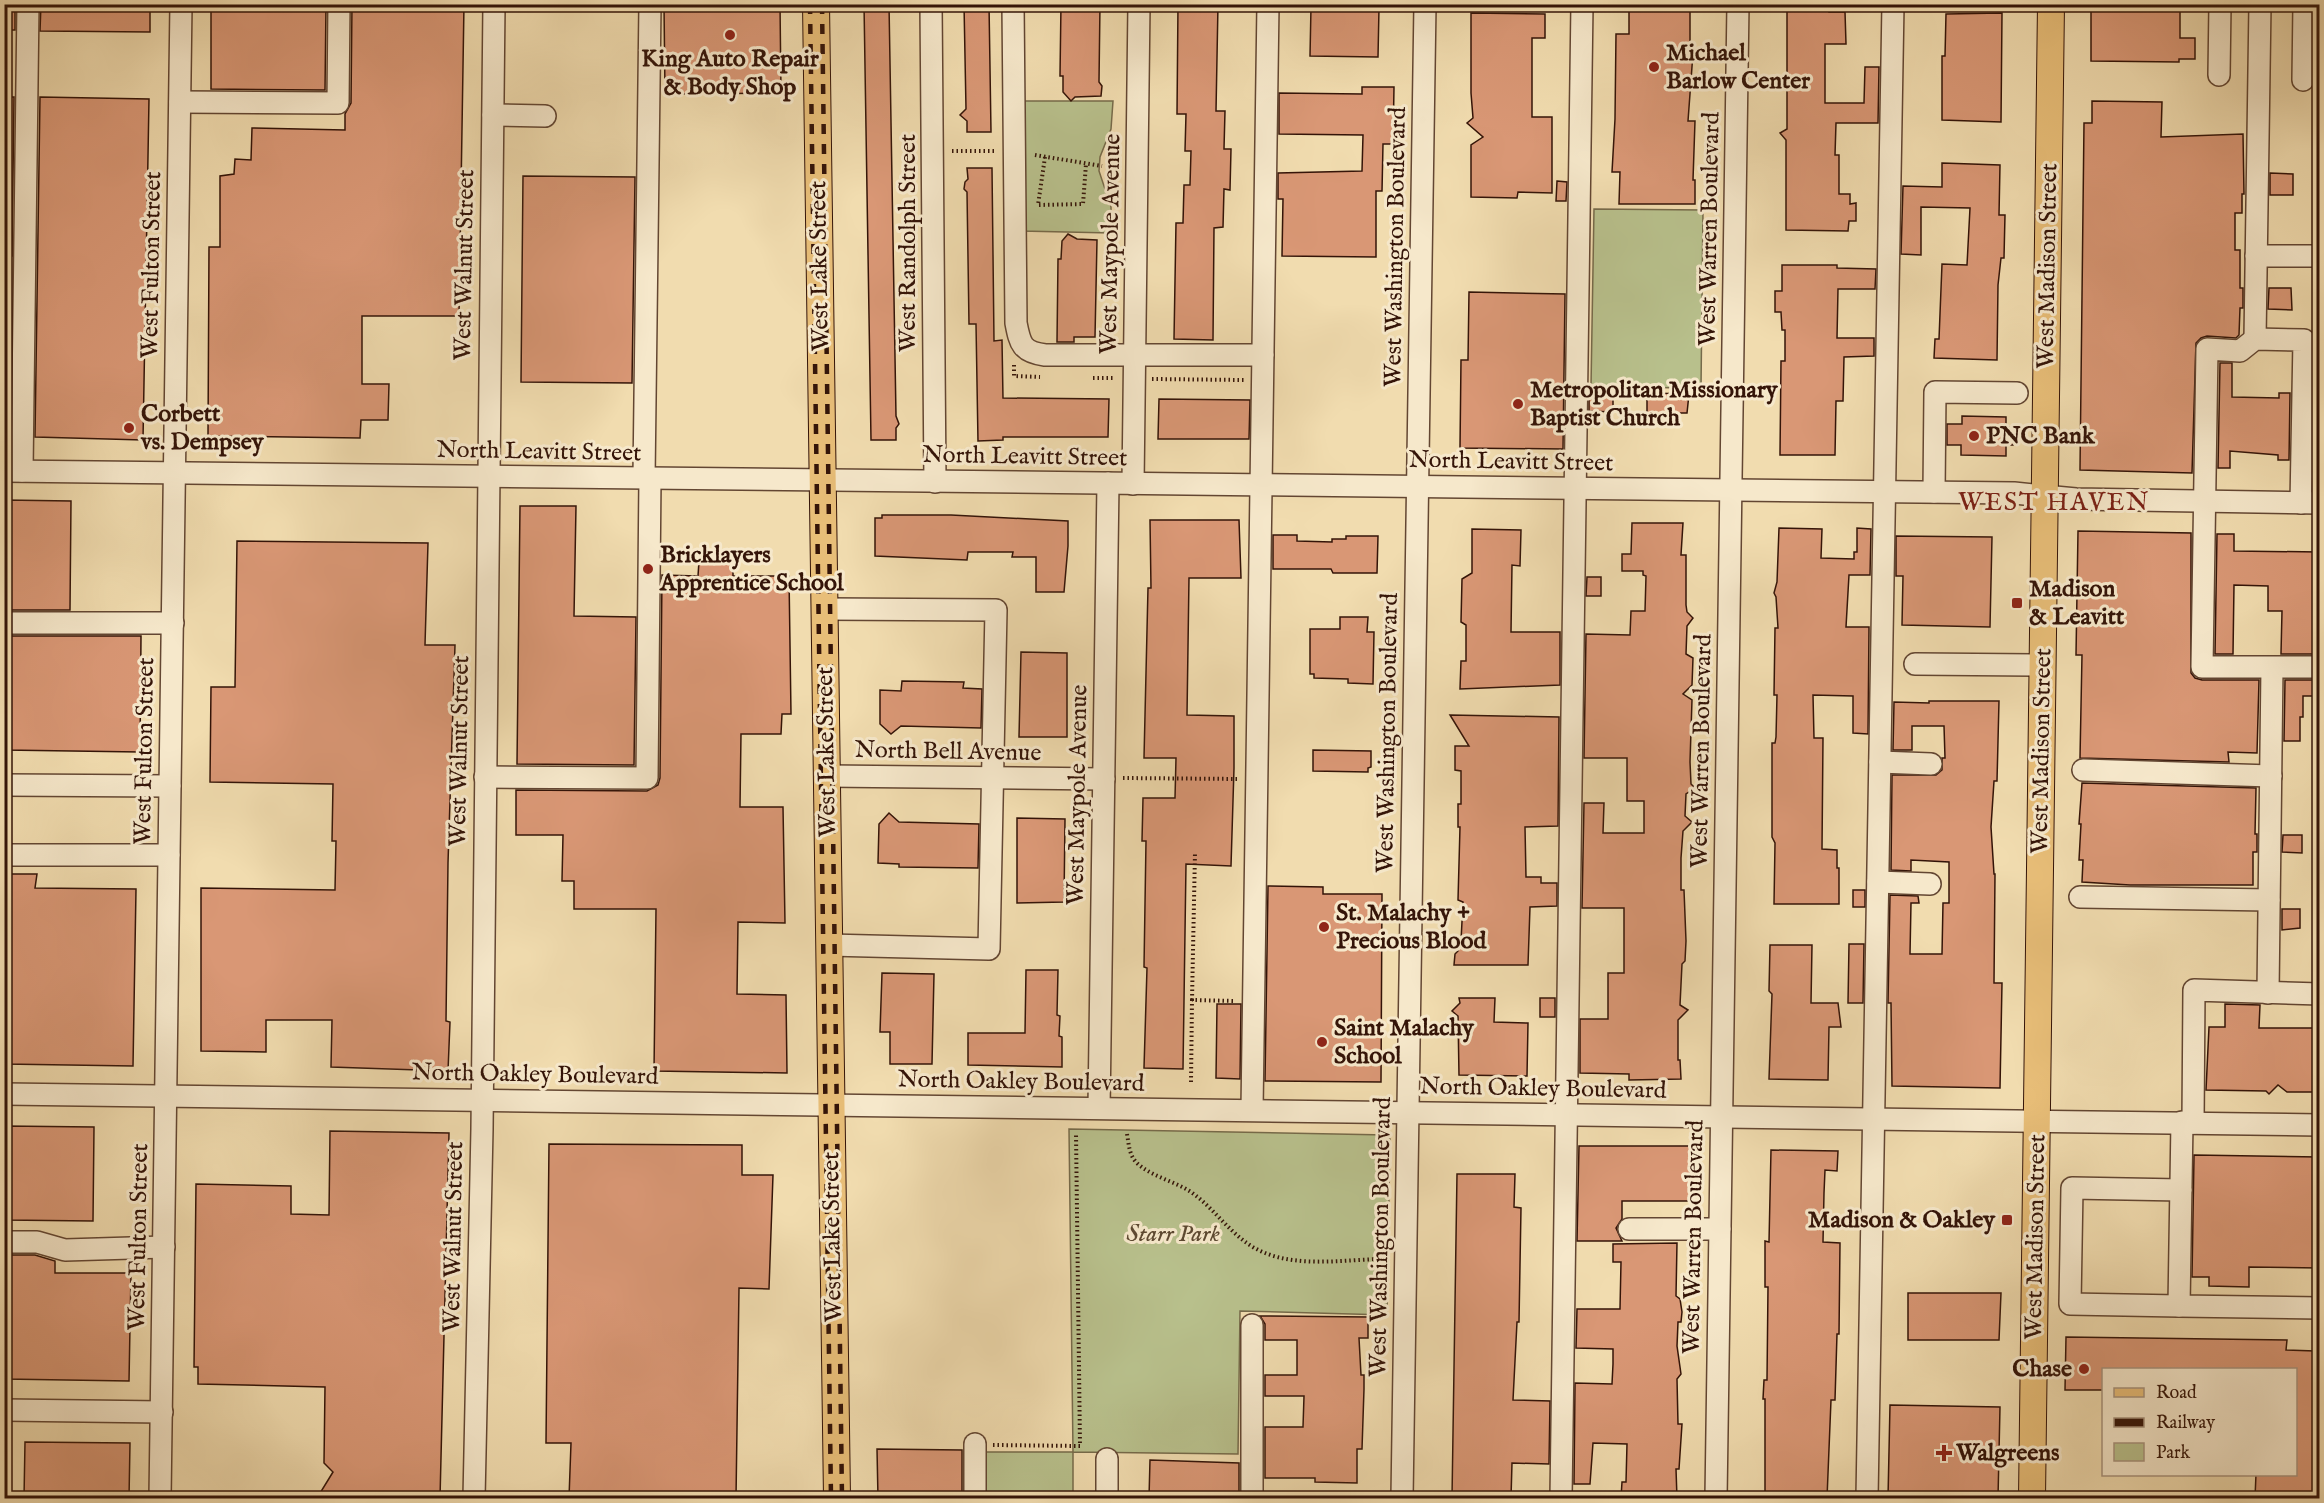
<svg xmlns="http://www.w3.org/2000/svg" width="2324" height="1503" font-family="'IM FELL English',serif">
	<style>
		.green { fill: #b8c08c; stroke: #766a4a; stroke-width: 1.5 }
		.building { fill: #d99775; stroke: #341408; stroke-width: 1.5 }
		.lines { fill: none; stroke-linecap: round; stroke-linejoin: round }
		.minor-casing { stroke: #634632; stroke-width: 24 }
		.major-casing { stroke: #341408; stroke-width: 28 }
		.path { stroke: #341408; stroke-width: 4; stroke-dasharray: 1.5 3; stroke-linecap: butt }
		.minor { stroke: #f6e8cb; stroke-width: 21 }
		.major { stroke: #e8be78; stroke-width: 26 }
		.rail { stroke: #341408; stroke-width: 4.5; stroke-dasharray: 10 10; stroke-linecap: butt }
		.poi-dot { fill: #8f2418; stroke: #f6e8cb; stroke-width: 2 }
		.labels { text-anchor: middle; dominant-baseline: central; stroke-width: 6; stroke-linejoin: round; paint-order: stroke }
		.poi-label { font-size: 24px; font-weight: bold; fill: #341408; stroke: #f6e8cb; text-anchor: start }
		.street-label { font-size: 24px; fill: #341408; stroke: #f6e8cb }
		.park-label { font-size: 24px; font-style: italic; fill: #5c4830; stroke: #f6e8cb }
		.neighbourhood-label { font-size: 26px; letter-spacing: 1.5px; fill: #7a1f14; stroke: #f6e8cb }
	</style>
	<rect width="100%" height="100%" fill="#f1dcaf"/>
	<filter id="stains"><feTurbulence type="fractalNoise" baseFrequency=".00333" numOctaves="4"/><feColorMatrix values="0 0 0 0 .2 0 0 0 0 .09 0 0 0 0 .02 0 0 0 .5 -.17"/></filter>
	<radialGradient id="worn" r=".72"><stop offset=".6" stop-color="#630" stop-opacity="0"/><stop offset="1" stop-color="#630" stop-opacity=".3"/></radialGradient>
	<g class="green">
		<path d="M1906,4L2018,5V11L1906,8Z"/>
		<path d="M1019,101H1113L1111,129L1100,157L1099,171L1111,207V233L1021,231Z"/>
		<path d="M1594,209L1703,210L1701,388L1591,387Z"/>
		<path d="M1069,1129L1387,1135L1390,1139L1387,1315L1240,1311L1238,1454L1073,1452V1498H983L982,1452H1073Z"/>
	</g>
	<g class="building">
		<rect x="4" y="4" width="11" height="26"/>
		<path d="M41,4H150V32L40,31Z"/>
		<path d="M211,4H326L325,90L211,89Z"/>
		<path d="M352,4H464L459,316H362V384H389L388,420H361L360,438L208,436L209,247H220V176L234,174L235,159L251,160L252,128L345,130V114L351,103Z"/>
		<path d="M664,4H780L781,93L665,94Z"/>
		<path d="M864,4H889L896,416L899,424L896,428V440H871Z"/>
		<path d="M964,4H989L991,132H967V121L960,115L966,109Z"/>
		<path d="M1061,4H1100L1099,82L1102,86L1101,96L1075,97L1071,101L1063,92V76H1060Z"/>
		<path d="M1178,4H1218L1216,111H1225L1224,149H1231L1230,190L1224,189L1223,227L1214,228L1213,340L1174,339L1176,223H1183L1184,185H1190L1191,151H1185L1186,114H1177Z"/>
		<path d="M1629,4H1690V53H1693L1688,121H1695L1693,180H1695V204H1619L1620,172H1612L1615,119L1616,34H1629Z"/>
		<path d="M1791,4H1829V12H1845L1846,44H1825V103H1864L1865,67H1879L1878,123H1836L1835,155H1839V194H1850V204L1856,203V221H1849L1848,231L1786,230V140L1780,133L1787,129V11H1791Z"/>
		<path d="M2091,4H2180V38H2195V59H2179V62L2091,61Z"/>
		<path d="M1311,7L1379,8L1378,57L1310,56Z"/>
		<path d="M1471,13L1545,14V38H1532V117H1552V193L1518,192L1517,198L1471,197V145L1483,137L1467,123L1473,118L1471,93Z"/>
		<path d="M2002,13L2001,122L1942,120V56H1945L1946,14Z"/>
		<path d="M1362,87H1394L1393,144H1383L1382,191H1376V257L1282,256L1283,199H1278V173L1362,171L1363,135L1279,134V93L1362,94Z"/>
		<path d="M4,97H14L12,256H4Z"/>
		<path d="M40,97L149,99L143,440L35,437Z"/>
		<path d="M2092,101L2162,102L2161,137L2243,134L2244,194H2242V213H2235V250H2240V288H2243V308H2240L2239,335L2236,338L2207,336L2201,338L2196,343L2192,473L2080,470L2084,123H2092Z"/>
		<path d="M1942,163L2000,165L1999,215H2005L2004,258H2001L1998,285L1997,360L1934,358L1935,339H1939L1942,264L1967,265L1970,208L1921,207V255L1901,254L1903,186L1942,187Z"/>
		<path d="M967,168H992L994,341L1002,340L1003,398L1109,399L1108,437H1003V440L978,441L976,324H969L967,192L964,189L965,182L968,179Z"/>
		<path d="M2270,173L2293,174V195H2270Z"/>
		<path d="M523,176L635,177L632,383L521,382Z"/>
		<path d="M1557,181L1567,182L1566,201H1556Z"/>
		<path d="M1068,234L1077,239L1097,240L1095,337H1074V342H1057L1058,259H1061L1062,241Z"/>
		<path d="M1782,265H1837V268L1876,269L1875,289H1838L1837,338H1874V356L1844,357L1843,401H1836L1835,455H1780L1781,361H1785V330H1782L1781,312H1775V291H1782Z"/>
		<path d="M2269,288H2291L2292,310L2268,309Z"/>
		<path d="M1469,292L1565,294L1563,449L1460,448L1461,360H1468Z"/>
		<path d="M2220,363H2232V397L2279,398V393H2290L2289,460H2278V455L2230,451V468H2218Z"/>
		<rect x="4" y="392" width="6" height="44"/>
		<path d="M1589,392H1613V412L1589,411Z"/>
		<path d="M1647,393L1689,394L1687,413H1647Z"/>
		<path d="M2316,393L2319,394V458H2315Z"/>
		<path d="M1159,399L1250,400L1249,439H1158Z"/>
		<path d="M1962,416L2006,417V427H2013V445H2006V456L1961,455V445H1947V424H1962Z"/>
		<path d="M4,500L71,501L70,610H4Z"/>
		<path d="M520,506H576L574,616L636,617L634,765L517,764Z"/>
		<path d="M882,515H951L1068,521V546L1064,592H1036V557H1012L1013,552H968L967,560L875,556V518H882Z"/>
		<path d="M1150,520H1239L1241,578H1189L1187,715L1234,716V768L1231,866L1186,864L1183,1069L1144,1068L1147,968L1144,967L1146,841H1142L1143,798H1175L1176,758H1144L1148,588H1151Z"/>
		<path d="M1632,523H1683L1681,555H1686V605L1687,612L1693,618L1687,626L1686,654L1693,658L1692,685L1683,694L1692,700L1690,762L1691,784L1695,788L1686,794L1685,816L1692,822L1683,831L1681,858V890H1684L1686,941L1685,961L1682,964L1680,1005L1688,1010L1678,1020V1060H1680L1681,1079L1629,1080V1074L1580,1073V1019H1608V973H1624V908H1582L1584,803H1604L1603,833H1644V801H1627V758H1584L1586,634L1630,635L1631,611H1645L1646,576L1643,575V571H1622V554H1631Z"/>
		<path d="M1779,528L1822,529L1821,558L1854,559V552H1857V528L1871,529L1870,575H1849L1846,627H1869L1868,734L1853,733V696L1813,695L1814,738H1823L1822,849L1837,850V868H1839V904H1774L1775,843L1772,837V743H1775L1776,737L1777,695H1774L1775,628H1778L1776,597L1774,593L1777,582Z"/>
		<path d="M1472,529L1521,530L1520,566L1512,565L1511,632H1560V685L1460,689L1461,661H1466V625L1461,622L1462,579L1472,573Z"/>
		<path d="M2078,531L2191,533V673L2195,678L2202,680H2259L2257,753L2228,752L2229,762L2080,758L2082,655H2076Z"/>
		<path d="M2217,534H2234V551L2319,552V654H2281L2282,611H2268V586L2234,585L2233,654H2215Z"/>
		<path d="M1273,535H1297V541L1332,542V539H1346V536H1378L1377,573H1333L1331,569H1273Z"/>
		<path d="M1896,536L1992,537L1990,627L1902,625L1903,576H1896Z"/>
		<path d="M237,541L428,543L425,645H455L448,863L446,1021L450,1022L448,1071L331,1067L332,1020H266V1052L201,1051V888L335,890L336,841H332L333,784L210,782L211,687H235Z"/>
		<path d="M699,561H733V576H789L791,714H782L781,734H741L740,807H783L785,923L738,922L737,994L786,995L787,1073L654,1071L656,909H574V881H562L563,835H516V790L647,791L658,785L660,778L662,575L698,576Z"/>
		<path d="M1587,577H1601V596H1586Z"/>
		<path d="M1340,617H1368L1367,632H1374L1373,684L1348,683V679L1314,678V674H1310V629H1340Z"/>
		<path d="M4,636H141L140,752L4,750Z"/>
		<path d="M1021,652L1067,653V737H1019Z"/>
		<path d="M2285,680H2319V696H2303V717H2300V741H2284Z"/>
		<path d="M902,681L964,682L963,688L982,689L981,728L901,726L891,734L880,724V690L901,691Z"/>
		<path d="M1929,701H1999L1997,781H1994L1991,827L1994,874H1995L1994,983H2002L2000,1088L1892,1086L1891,1003H1888L1890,895L1918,896L1919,903H1911L1910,954H1942L1943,903H1949V862L1911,860V871L1891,870L1892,775H1936L1942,770V758H1945L1944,726H1912V750H1893L1894,702L1929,703Z"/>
		<path d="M1450,715L1559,717L1558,826L1525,827L1526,877H1541V883H1557V906L1530,907L1528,965H1454L1455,954L1458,951L1459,941H1461L1463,902L1458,900L1460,827H1458V804H1461V771L1455,770V746H1469Z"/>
		<path d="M1313,750L1371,751V767L1368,768V772L1313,771Z"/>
		<path d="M2082,783L2256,788L2255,834H2257V852H2253V885H2130L2082,882L2083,860H2079L2081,824H2079Z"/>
		<path d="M889,813L899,822L979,824L978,868L899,867V864L878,863L879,824Z"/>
		<path d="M1017,818L1065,819L1064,902L1017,903Z"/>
		<path d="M2283,835H2302V853L2282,852Z"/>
		<path d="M4,874H37L35,888L136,889L133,1066L4,1064Z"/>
		<path d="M1268,886L1323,887V894H1382L1381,1082L1265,1081Z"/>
		<rect x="1853" y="890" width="12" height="17"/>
		<path d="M2282,909H2300V928L2282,930Z"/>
		<path d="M1849,944H1864L1863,1003H1848Z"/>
		<path d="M1770,945H1812L1811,1003H1838L1841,1027H1829L1828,1080L1769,1079L1772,994L1769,991Z"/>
		<path d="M1026,970H1058L1057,1015L1060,1016L1059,1036L1062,1037V1067L968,1065V1033H1025Z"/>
		<path d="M882,973L934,974L932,1064H890V1032H880Z"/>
		<path d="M1459,998H1495L1494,1022L1528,1023L1527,1076L1459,1075L1458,1016L1452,1011L1460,1003Z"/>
		<rect x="1540" y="998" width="15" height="19"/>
		<path d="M1217,1004H1241L1240,1079L1216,1078Z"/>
		<path d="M2225,1004L2260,1005L2259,1028H2319V1088L2315,1089L2312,1092H2287L2278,1085L2269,1094L2266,1091L2206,1090L2209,1027H2225Z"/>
		<path d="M4,1126L94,1127L93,1221L4,1220Z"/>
		<path d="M330,1131L449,1133L440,1498H317L333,1472L324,1463L325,1387L198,1384V1367H194L196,1184L291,1186V1214L329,1215Z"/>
		<path d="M549,1144L742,1145V1175H773L769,1289L739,1288L736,1498H569L571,1443H546Z"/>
		<path d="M1579,1146H1690V1201H1622V1219L1616,1228L1622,1241H1577Z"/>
		<path d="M1771,1150L1838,1151L1837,1171L1825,1170L1824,1193L1823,1242L1840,1243L1839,1334H1837L1835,1400H1831L1827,1498H1765V1399H1763L1764,1380H1767L1768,1287H1765V1241L1769,1242Z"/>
		<path d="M2194,1155L2319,1157V1268L2249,1267V1287L2209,1286V1277H2192Z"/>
		<path d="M1457,1174H1515L1514,1207L1521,1208L1519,1322H1517L1513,1400L1550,1401L1549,1464L1512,1463L1511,1498H1452Z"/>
		<path d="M1677,1243L1676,1296L1680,1299L1682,1312L1681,1322H1678L1677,1346L1681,1374L1677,1379L1678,1424H1682L1679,1469H1676L1677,1498H1621L1622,1482H1626L1627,1444L1593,1443L1590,1484H1574L1575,1383L1612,1384L1613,1364V1349L1576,1348L1577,1309H1620L1621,1262H1613V1244Z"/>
		<path d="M8,1255H35L55,1261V1273H131L129,1381L4,1379V1292H7Z"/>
		<path d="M1908,1293H2001L1999,1340H1908Z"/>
		<path d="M1260,1316L1368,1317V1338H1359L1361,1375H1364V1389L1362,1449H1357V1483L1315,1482V1478H1265V1427H1303L1304,1396H1265V1375H1297V1340H1265V1324Z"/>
		<path d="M2066,1337L2287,1340L2286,1350L2315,1351L2314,1417H2319V1498H2255L2256,1474H2295V1370H2103V1390H2065Z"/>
		<path d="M1890,1405L2000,1407L1998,1498H1888Z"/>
		<path d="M25,1442L130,1443L129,1498H24Z"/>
		<path d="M877,1449L962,1450V1498H878Z"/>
		<path d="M1150,1460L1239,1463V1498H1149Z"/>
	</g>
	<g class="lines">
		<g class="minor-casing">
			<g id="minor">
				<path d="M931,4L935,482"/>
				<path d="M1013,4L1016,323C1020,344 1022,352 1045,355H1263"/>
				<path d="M2219,75L2220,4"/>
				<path d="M2303,80L2304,4"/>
				<path d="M180,102L338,103L339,4"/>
				<path d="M493,115L545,116"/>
				<path d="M2256,256H2320"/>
				<path d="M2255,339L2260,4"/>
				<path d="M4,471L2014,493L2076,499L2320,503"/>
				<path d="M22,471L28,4"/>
				<path d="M644,478L650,4"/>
				<path d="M1133,484L1139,4"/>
				<path d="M1934,492L1935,392L2017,393"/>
				<path d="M2301,503L2304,340L2255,339L2240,351L2207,349L2202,667H2320"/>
				<path d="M825,609L996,610L989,949L829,945"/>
				<path d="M4,623H173"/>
				<path d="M1915,664L2043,665"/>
				<path d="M1880,762L1931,764"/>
				<path d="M2083,770L2271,776"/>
				<path d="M827,776L1104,779"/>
				<path d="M485,777L647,778L650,478"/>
				<path d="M4,785L170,786"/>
				<path d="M4,855H169"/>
				<path d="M1878,882L1930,884"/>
				<path d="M2080,897L2269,900"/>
				<path d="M2268,993L2272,668"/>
				<path d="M4,1094L2320,1125"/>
				<path d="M1099,1108L1108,483"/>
				<path d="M1252,1110L1268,4"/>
				<path d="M2182,1122L2179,1306L2320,1308"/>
				<path d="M2193,1123L2194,990L2320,994"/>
				<path d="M1629,1229H1720"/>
				<path d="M4,1242H37L65,1250L164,1247"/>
				<path d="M2179,1306L2070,1304L2072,1188L2181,1190"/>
				<path d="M1252,1325V1498"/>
				<path d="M4,1410L162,1412"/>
				<path d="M975,1444V1498"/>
				<path d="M160,1498L181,4"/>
				<path d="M474,1498L482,1129L494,4"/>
				<path d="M1107,1498V1459"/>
				<path d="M1402,1498L1425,4"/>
				<path d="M1561,1498L1582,4"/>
				<path d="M1716,1498L1738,4"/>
				<path d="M1867,1498L1893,4"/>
			</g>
		</g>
		<g class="major-casing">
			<g id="major">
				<path d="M816,4L837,1498"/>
				<path d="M2032,1498L2051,4"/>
			</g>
		</g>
		<g class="path">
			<path d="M952,151H995"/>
			<path d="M1035,155L1102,166"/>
			<path d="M1045,157L1038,205L1083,204L1086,164"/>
			<path d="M1014,365V376L1040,377"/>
			<path d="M1093,378H1113"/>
			<path d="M1152,379L1244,380"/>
			<path d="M1123,778L1238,779"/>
			<path d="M1192,1000L1195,852"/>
			<path d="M1191,1082L1192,1000L1234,1001"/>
			<path d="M1127,1134C1129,1145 1129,1156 1138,1164C1153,1177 1174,1181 1191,1192C1217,1210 1234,1241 1265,1253C1300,1267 1344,1260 1380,1259"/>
			<path d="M993,1445L1080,1446L1076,1134"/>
		</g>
		<use href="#minor" class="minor"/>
		<use href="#major" class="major"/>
		<g class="rail">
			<path d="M810,4L831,1498"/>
			<path d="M822,4L842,1498"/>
		</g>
	</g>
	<g class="poi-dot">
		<circle cx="730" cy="35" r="6"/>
		<circle cx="1654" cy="67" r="6"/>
		<circle cx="1518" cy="404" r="6"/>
		<circle cx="129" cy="428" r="6"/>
		<circle cx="1974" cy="436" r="6"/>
		<circle cx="648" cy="569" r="6"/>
		<rect x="2011" y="597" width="12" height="12" rx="3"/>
		<circle cx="1324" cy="927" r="6"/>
		<circle cx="1322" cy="1042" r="6"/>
		<rect x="2001" y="1214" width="12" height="12" rx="3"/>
		<circle cx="2084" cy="1369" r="6"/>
		<path d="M1941 1444h6v6h6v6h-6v6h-6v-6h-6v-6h6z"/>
	</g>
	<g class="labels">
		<g class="poi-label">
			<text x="1666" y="53">Michael<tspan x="1666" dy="28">Barlow Center</tspan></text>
			<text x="730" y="59" text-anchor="middle">King Auto Repair<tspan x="730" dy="28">&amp; Body Shop</tspan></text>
			<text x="1530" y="390">Metropolitan Missionary<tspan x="1530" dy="28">Baptist Church</tspan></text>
			<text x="141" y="414">Corbett<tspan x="141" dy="28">vs. Dempsey</tspan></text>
			<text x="1986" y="436">PNC Bank</text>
			<text x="660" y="555">Bricklayers<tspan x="660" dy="28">Apprentice School</tspan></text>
			<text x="2029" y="589">Madison<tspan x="2029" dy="28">&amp; Leavitt</tspan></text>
			<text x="1336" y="913">St. Malachy +<tspan x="1336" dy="28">Precious Blood</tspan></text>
			<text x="1334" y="1028">Saint Malachy<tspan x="1334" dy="28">School</tspan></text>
			<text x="1995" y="1220" text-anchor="end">Madison &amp; Oakley</text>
			<text x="2072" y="1369" text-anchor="end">Chase</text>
			<text x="1956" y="1453">Walgreens</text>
		</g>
		<g class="street-label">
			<text transform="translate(1710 229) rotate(-89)">West Warren Boulevard</text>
			<text transform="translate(908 243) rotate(-90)">West Randolph Street</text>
			<text transform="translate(1111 244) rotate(-89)">West Maypole Avenue</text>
			<text transform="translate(1396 247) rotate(-89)">West Washington Boulevard</text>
			<text transform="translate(152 265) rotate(-89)">West Fulton Street</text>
			<text transform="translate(465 265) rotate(-89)">West Walnut Street</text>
			<text transform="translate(820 266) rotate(-91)">West Lake Street</text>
			<text transform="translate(2048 266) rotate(-89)">West Madison Street</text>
			<text transform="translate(539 452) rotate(1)">North Leavitt Street</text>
			<text transform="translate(1025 457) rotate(1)">North Leavitt Street</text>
			<text transform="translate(1511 462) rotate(1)">North Leavitt Street</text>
			<text transform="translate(1388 733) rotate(-89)">West Washington Boulevard</text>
			<text transform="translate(145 751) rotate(-89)">West Fulton Street</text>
			<text transform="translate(460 751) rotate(-89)">West Walnut Street</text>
			<text transform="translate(1702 751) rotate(-89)">West Warren Boulevard</text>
			<text transform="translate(2042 751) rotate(-89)">West Madison Street</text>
			<text transform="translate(827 752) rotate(-91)">West Lake Street</text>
			<text transform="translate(948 752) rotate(1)">North Bell Avenue</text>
			<text transform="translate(1078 795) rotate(-89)">West Maypole Avenue</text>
			<text transform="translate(535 1075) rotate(1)">North Oakley Boulevard</text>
			<text transform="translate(1021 1082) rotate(1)">North Oakley Boulevard</text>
			<text transform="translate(1543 1089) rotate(1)">North Oakley Boulevard</text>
			<text transform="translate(139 1237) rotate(-89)">West Fulton Street</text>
			<text transform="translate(454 1237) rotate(-89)">West Walnut Street</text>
			<text transform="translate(833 1237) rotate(-91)">West Lake Street</text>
			<text transform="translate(1381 1237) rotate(-89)">West Washington Boulevard</text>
			<text transform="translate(1694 1237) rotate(-89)">West Warren Boulevard</text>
			<text transform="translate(2036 1237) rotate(-89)">West Madison Street</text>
		</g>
		<g class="park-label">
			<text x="1173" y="1234">Starr Park</text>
		</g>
		<g class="neighbourhood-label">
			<text x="2054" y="502">WEST HAVEN</text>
		</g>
	</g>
	<rect width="2324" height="1503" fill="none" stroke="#f1dcaf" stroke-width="24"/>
	<rect x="6" y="6" width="2312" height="1491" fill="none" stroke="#341408" stroke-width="3"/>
	<rect x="12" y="12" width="2300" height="1479" fill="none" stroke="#341408" stroke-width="1.5"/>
	<rect x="2102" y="1368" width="195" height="108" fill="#f6e8cb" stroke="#a8937d" stroke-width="1.5"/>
	<rect x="2114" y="1388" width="30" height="9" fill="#e8be78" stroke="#a8937d" stroke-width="1.5"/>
	<text x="2156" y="1398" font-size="18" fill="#341408">Road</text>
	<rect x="2114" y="1418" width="30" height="9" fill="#341408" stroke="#a8937d" stroke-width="1.5"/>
	<text x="2156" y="1428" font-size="18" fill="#341408">Railway</text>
	<rect x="2114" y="1443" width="30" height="18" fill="#b8c08c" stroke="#a8937d" stroke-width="1.5"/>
	<text x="2156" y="1458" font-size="18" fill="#341408">Park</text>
	<rect width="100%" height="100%" filter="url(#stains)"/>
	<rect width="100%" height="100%" fill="url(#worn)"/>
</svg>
